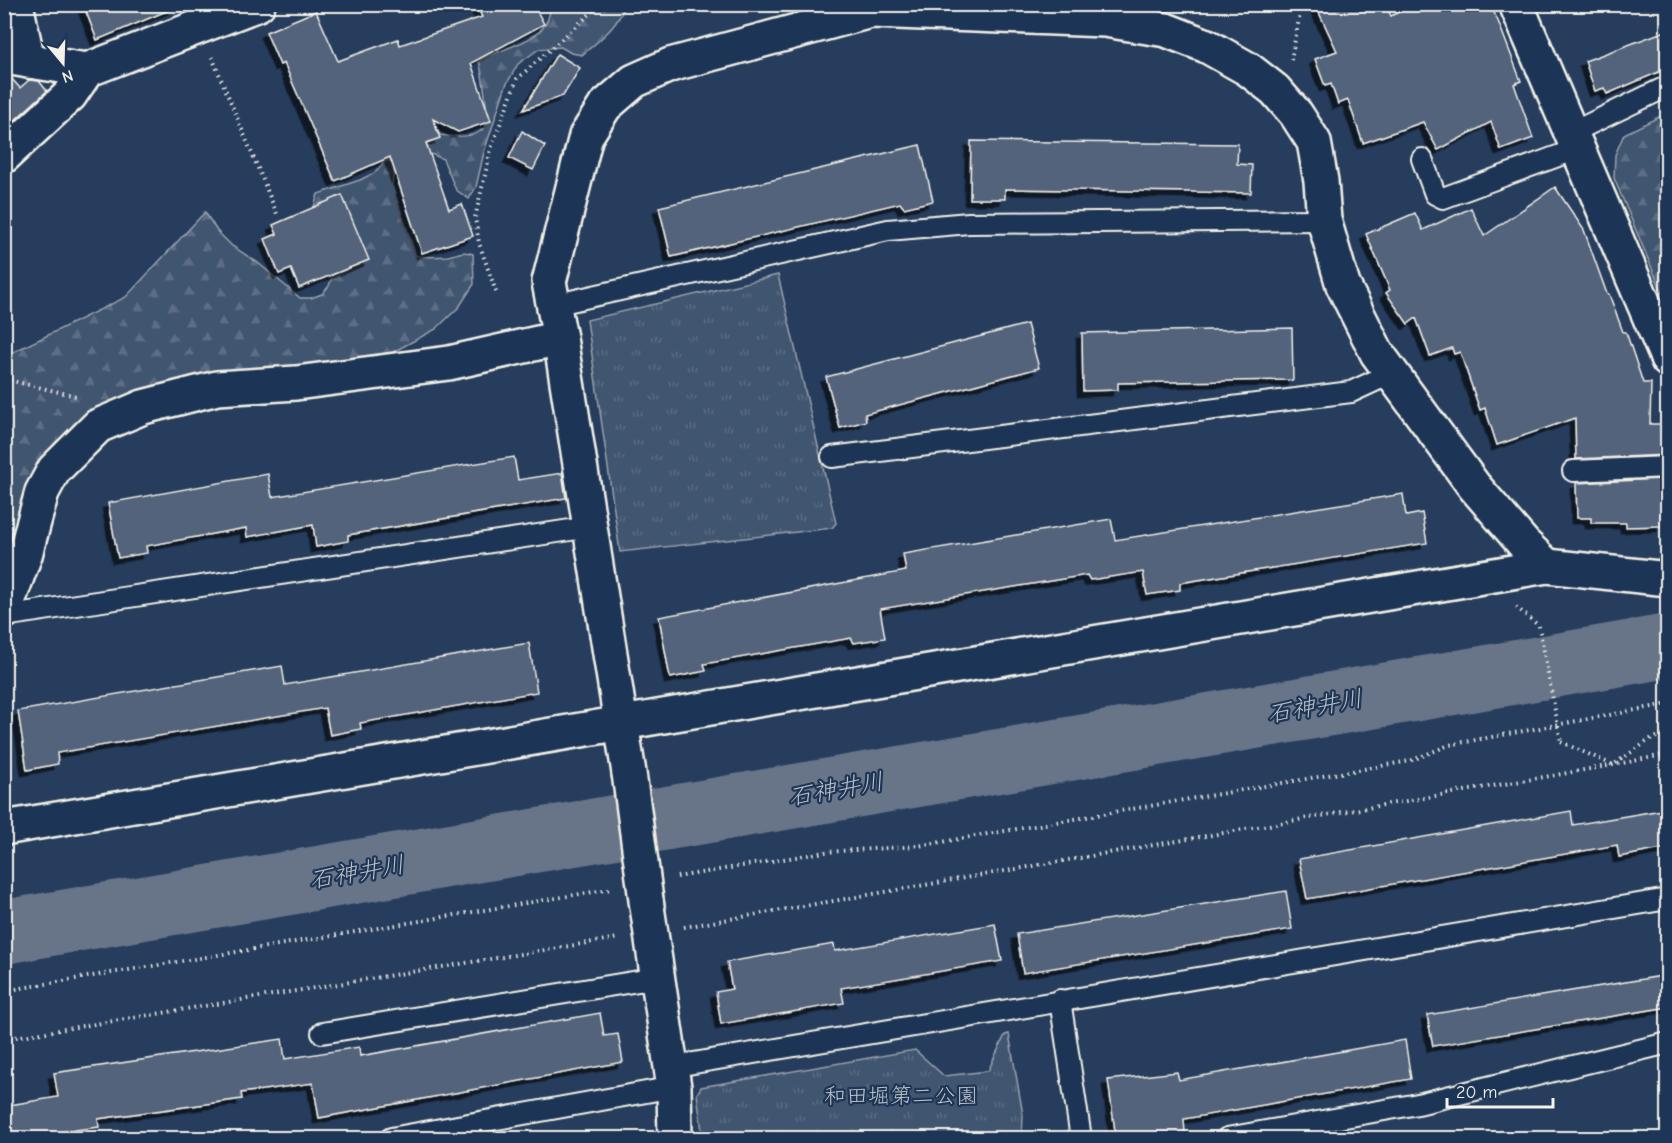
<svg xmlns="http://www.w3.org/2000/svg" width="1672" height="1143" font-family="'Comic Neue','Klee One',sans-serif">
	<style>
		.forest { fill: url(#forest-firs); stroke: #9aa2ac; stroke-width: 1.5 }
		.park { fill: url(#park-tufts); stroke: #9aa2ac; stroke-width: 1.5 }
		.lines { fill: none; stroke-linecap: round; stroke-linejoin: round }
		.river { stroke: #677588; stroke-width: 64 }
		.building { fill: #52647b; stroke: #f4f1e8; stroke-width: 1.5; filter: url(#shadow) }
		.lane-casing { stroke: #f4f1e8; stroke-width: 24 }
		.street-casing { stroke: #f4f1e8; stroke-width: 38 }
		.secondary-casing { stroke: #f4f1e8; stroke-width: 38 }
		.path { stroke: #f4f1e8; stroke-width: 4; stroke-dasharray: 1.5 4.5; stroke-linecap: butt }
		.lane { stroke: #1d3557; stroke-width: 20 }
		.street { stroke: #1d3557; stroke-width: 33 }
		.secondary { stroke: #1d3557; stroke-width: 33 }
		.secondary-bridge-casing { stroke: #f4f1e8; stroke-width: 38; stroke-linecap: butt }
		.path-bridge { stroke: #f4f1e8; stroke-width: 4; stroke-dasharray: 1.5 4.5; stroke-linecap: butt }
		.secondary-bridge { stroke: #1d3557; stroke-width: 33 }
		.labels { text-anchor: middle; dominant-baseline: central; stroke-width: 4.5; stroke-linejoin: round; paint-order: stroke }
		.park-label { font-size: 22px; fill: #bec2c4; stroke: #1d3557 }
		.water-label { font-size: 24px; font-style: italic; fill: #bcbfc2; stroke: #1d3557 }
	</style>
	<defs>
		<pattern id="forest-firs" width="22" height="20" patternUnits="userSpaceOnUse" patternTransform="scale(1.5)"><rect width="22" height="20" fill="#40546f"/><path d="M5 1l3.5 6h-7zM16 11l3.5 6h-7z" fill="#5c6d84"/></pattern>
		<pattern id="park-tufts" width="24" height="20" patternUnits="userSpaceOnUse" patternTransform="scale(1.5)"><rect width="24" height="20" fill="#40546f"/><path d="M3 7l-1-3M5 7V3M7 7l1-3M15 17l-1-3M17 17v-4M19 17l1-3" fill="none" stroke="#5c6d84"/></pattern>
		<filter id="shadow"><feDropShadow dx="-5.5" dy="5.5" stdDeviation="0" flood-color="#0009"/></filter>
	</defs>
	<rect width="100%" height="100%" fill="#263d5d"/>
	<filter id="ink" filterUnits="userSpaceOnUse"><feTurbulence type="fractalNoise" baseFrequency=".0167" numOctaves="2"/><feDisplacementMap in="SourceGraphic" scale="12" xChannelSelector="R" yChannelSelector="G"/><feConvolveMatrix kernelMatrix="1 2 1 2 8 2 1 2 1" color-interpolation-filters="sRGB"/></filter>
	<g filter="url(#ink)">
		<g class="forest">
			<path d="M552,5H625C618,27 599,40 582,55L571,53L561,47L539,49L518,64L506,85L484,152L476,187L469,199L456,190L443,159L431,154L408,161L394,170L392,185L416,256C427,257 437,257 448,256C458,254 463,250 473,254L474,284L459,307L436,329L393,352L85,423L5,591V356L126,297L205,212L217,231L232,246L257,262L300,298H311L322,294L329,286L334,270L314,207L318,194L360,180L376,172L384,162L396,158L432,119L440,135C456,137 486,140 488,117C488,113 486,107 486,103C484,88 483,75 479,61C497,49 536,43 546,23C549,18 550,10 552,5Z"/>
			<path d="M1667,113V304L1614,178L1615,155L1624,134Z"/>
		</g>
		<g class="park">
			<path d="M778,275L836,523L832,528L620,552L587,320Z"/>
			<path d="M1009,1034L1023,1115L1022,1138H703L697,1094L701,1087L915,1050L944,1076L988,1071L1005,1035Z"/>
		</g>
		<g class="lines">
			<path class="river" d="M4,932L1668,646"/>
		</g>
		<g class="building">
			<path d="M83,4H181V5L97,40Z"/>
			<path d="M476,4H533L544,24L471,63L491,121L458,132L433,119L440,138L426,143L449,209L462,204L473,236L422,253L390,157L335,181L284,63L280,65L266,32L316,11L338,61L398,39L400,45L482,17Z"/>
			<path d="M1315,4H1385L1391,16L1415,4H1490L1498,21L1521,81L1514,84L1533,138L1501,150L1491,122L1438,150L1423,122L1363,143L1348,100L1338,104L1331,84L1325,86L1315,59L1337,51Z"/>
			<path d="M1668,30V68L1607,94L1604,88L1595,91L1585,61Z"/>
			<path d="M557,54L580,68L563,96L523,110Z"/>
			<path d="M4,76L10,77L20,88L29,80L39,81L47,91L4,130Z"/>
			<path d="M522,131L545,146L533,170L509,158Z"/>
			<path d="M971,141L1238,144L1237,164L1252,165L1251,193L1005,189V199H970Z"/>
			<path d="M920,145L933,201L904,208L900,203L671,257L659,207Z"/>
			<path d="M1555,187L1584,230L1607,294H1609L1623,332H1626L1643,383H1651L1650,424H1668V455L1576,459L1575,418L1497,445L1485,408L1480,410L1460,352L1454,354L1452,348L1430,356L1416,318L1408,324L1386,293L1390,290L1366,234L1415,213L1423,230L1471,208L1484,236Z"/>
			<path d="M342,195L369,260L299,288L291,269L279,274L265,239L277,234L273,225Z"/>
			<path d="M1027,324L1039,368L865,414L866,421L840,428L826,377Z"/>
			<path d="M1292,328L1293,380L1118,383V390L1083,391L1082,333Z"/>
			<path d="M514,457L518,480L562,473L566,498L348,535V541L316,547L313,525L247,537L246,528L146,546L147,553L118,558L108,503L268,474L272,497Z"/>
			<path d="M1661,479L1662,526L1626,527V523H1591V518H1577L1576,483Z"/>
			<path d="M1403,494L1406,516L1422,513L1427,543L1180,583V590L1147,595L1143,572L1090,580L1087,575L880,609L885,638L854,643L851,638L704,664L706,671L670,678L659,617L906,571L903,554L1111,519L1115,540Z"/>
			<path d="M529,643L537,692L360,723L361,729L330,735L325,708L57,753L58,764L27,770L18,711L282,666L285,685Z"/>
			<path d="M1668,809V848L1619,857L1617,845L1307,899L1299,859L1571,811L1573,825Z"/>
			<path d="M1286,891L1292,929L1023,973L1017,934Z"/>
			<path d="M995,924L1002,961L841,988L844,1003L721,1024L716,992L732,989L727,962L834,944L835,951Z"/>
			<path d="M1668,975V1007L1433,1046L1427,1015Z"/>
			<path d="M600,1013L604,1036L618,1034L623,1062L319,1118L313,1083L241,1093L242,1099L98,1119L99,1127L60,1132L61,1138H4V1106L58,1097L54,1073L282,1039L285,1059L359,1047L360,1056Z"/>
			<path d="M1405,1040L1411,1079L1184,1119L1185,1133L1143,1138H1116L1108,1080L1177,1072L1179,1080Z"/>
		</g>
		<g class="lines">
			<g class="lane-casing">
				<g id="lane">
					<path d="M1571,133L1668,86"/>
					<path d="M1422,159L1435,194L1443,198L1577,149"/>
					<path d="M553,305L888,230L969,223L1324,220"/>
					<path d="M832,457L1351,392L1392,373"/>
					<path d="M1573,471L1668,467"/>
					<path d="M4,616L590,527"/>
					<path d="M1060,1000L1081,1138"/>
					<path d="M322,1033L657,978"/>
					<path d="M670,1067L1668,899"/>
					<path d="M391,1138L674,1087"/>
					<path d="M1227,1138L1418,1104L1668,1043"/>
				</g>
			</g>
			<g class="street-casing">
				<g id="street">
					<path d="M16,4L28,61"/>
					<path d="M1516,4L1668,360"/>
					<path d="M4,57L87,70"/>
					<path d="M4,156L70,95L87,70L258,4"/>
					<path d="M4,612L25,555L42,492L54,470L98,426L143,407L217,388L296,383L449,363L560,338"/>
					<path d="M621,723L560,338L549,282L586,136L605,106L634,81L670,65L871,11L1105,20L1166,30L1207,46L1248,69L1275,90L1296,114L1314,142L1321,181L1324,220L1343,285L1377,353L1474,486L1524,544L1547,566"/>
					<path d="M646,900L674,1087L675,1138"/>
				</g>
			</g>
			<g class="secondary-casing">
				<g id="secondary">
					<path d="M621,723L629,773"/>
					<path d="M4,828L1547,566L1668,579"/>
				</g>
			</g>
			<g class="path">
				<path d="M212,57L277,214"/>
				<path d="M1291,60L1302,4"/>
				<path d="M496,292L479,243L475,218L491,149L517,79L601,4"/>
				<path d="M4,379L80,397"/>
				<path d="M1516,607L1539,626"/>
				<path d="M1561,742L1613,765L1652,738L1668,735"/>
				<path d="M677,877L825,852L918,846L1410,761L1449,745L1668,704"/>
				<path d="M684,927L1613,765L1668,754"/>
				<path d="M4,991L610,889"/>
				<path d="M4,1039L618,938"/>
			</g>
			<use href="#lane" class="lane"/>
			<use href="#street" class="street"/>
			<use href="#secondary" class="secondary"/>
			<g class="secondary-bridge-casing">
				<path id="secondary-bridge" d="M629,773L646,900"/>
			</g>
			<path class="path-bridge" d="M1539,626L1561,742"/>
			<use href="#secondary-bridge" class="secondary-bridge"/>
		</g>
	</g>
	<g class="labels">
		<g class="park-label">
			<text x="901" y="1096">和田堀第二公園</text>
		</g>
		<g class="water-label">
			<text transform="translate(1315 706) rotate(-10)">石神井川</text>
			<text transform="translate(836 789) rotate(-10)">石神井川</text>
			<text transform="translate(357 872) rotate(-10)">石神井川</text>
		</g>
	</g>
	<rect width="1672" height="1143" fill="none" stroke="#1d3557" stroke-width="24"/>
	<rect x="12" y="12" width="1648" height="1119" fill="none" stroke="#f4f1e8" stroke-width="2" filter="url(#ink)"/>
	<g transform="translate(63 63) rotate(161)" stroke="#1d3557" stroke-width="4.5" paint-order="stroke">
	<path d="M0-4.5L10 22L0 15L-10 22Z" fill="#f4f1e8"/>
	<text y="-9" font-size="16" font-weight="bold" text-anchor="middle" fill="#f4f1e8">N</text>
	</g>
	<path d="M1447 1098v9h106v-9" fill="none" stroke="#f4f1e8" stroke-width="3"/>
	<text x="1456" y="1098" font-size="18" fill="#f4f1e8" stroke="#1d3557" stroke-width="4.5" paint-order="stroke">20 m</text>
</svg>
